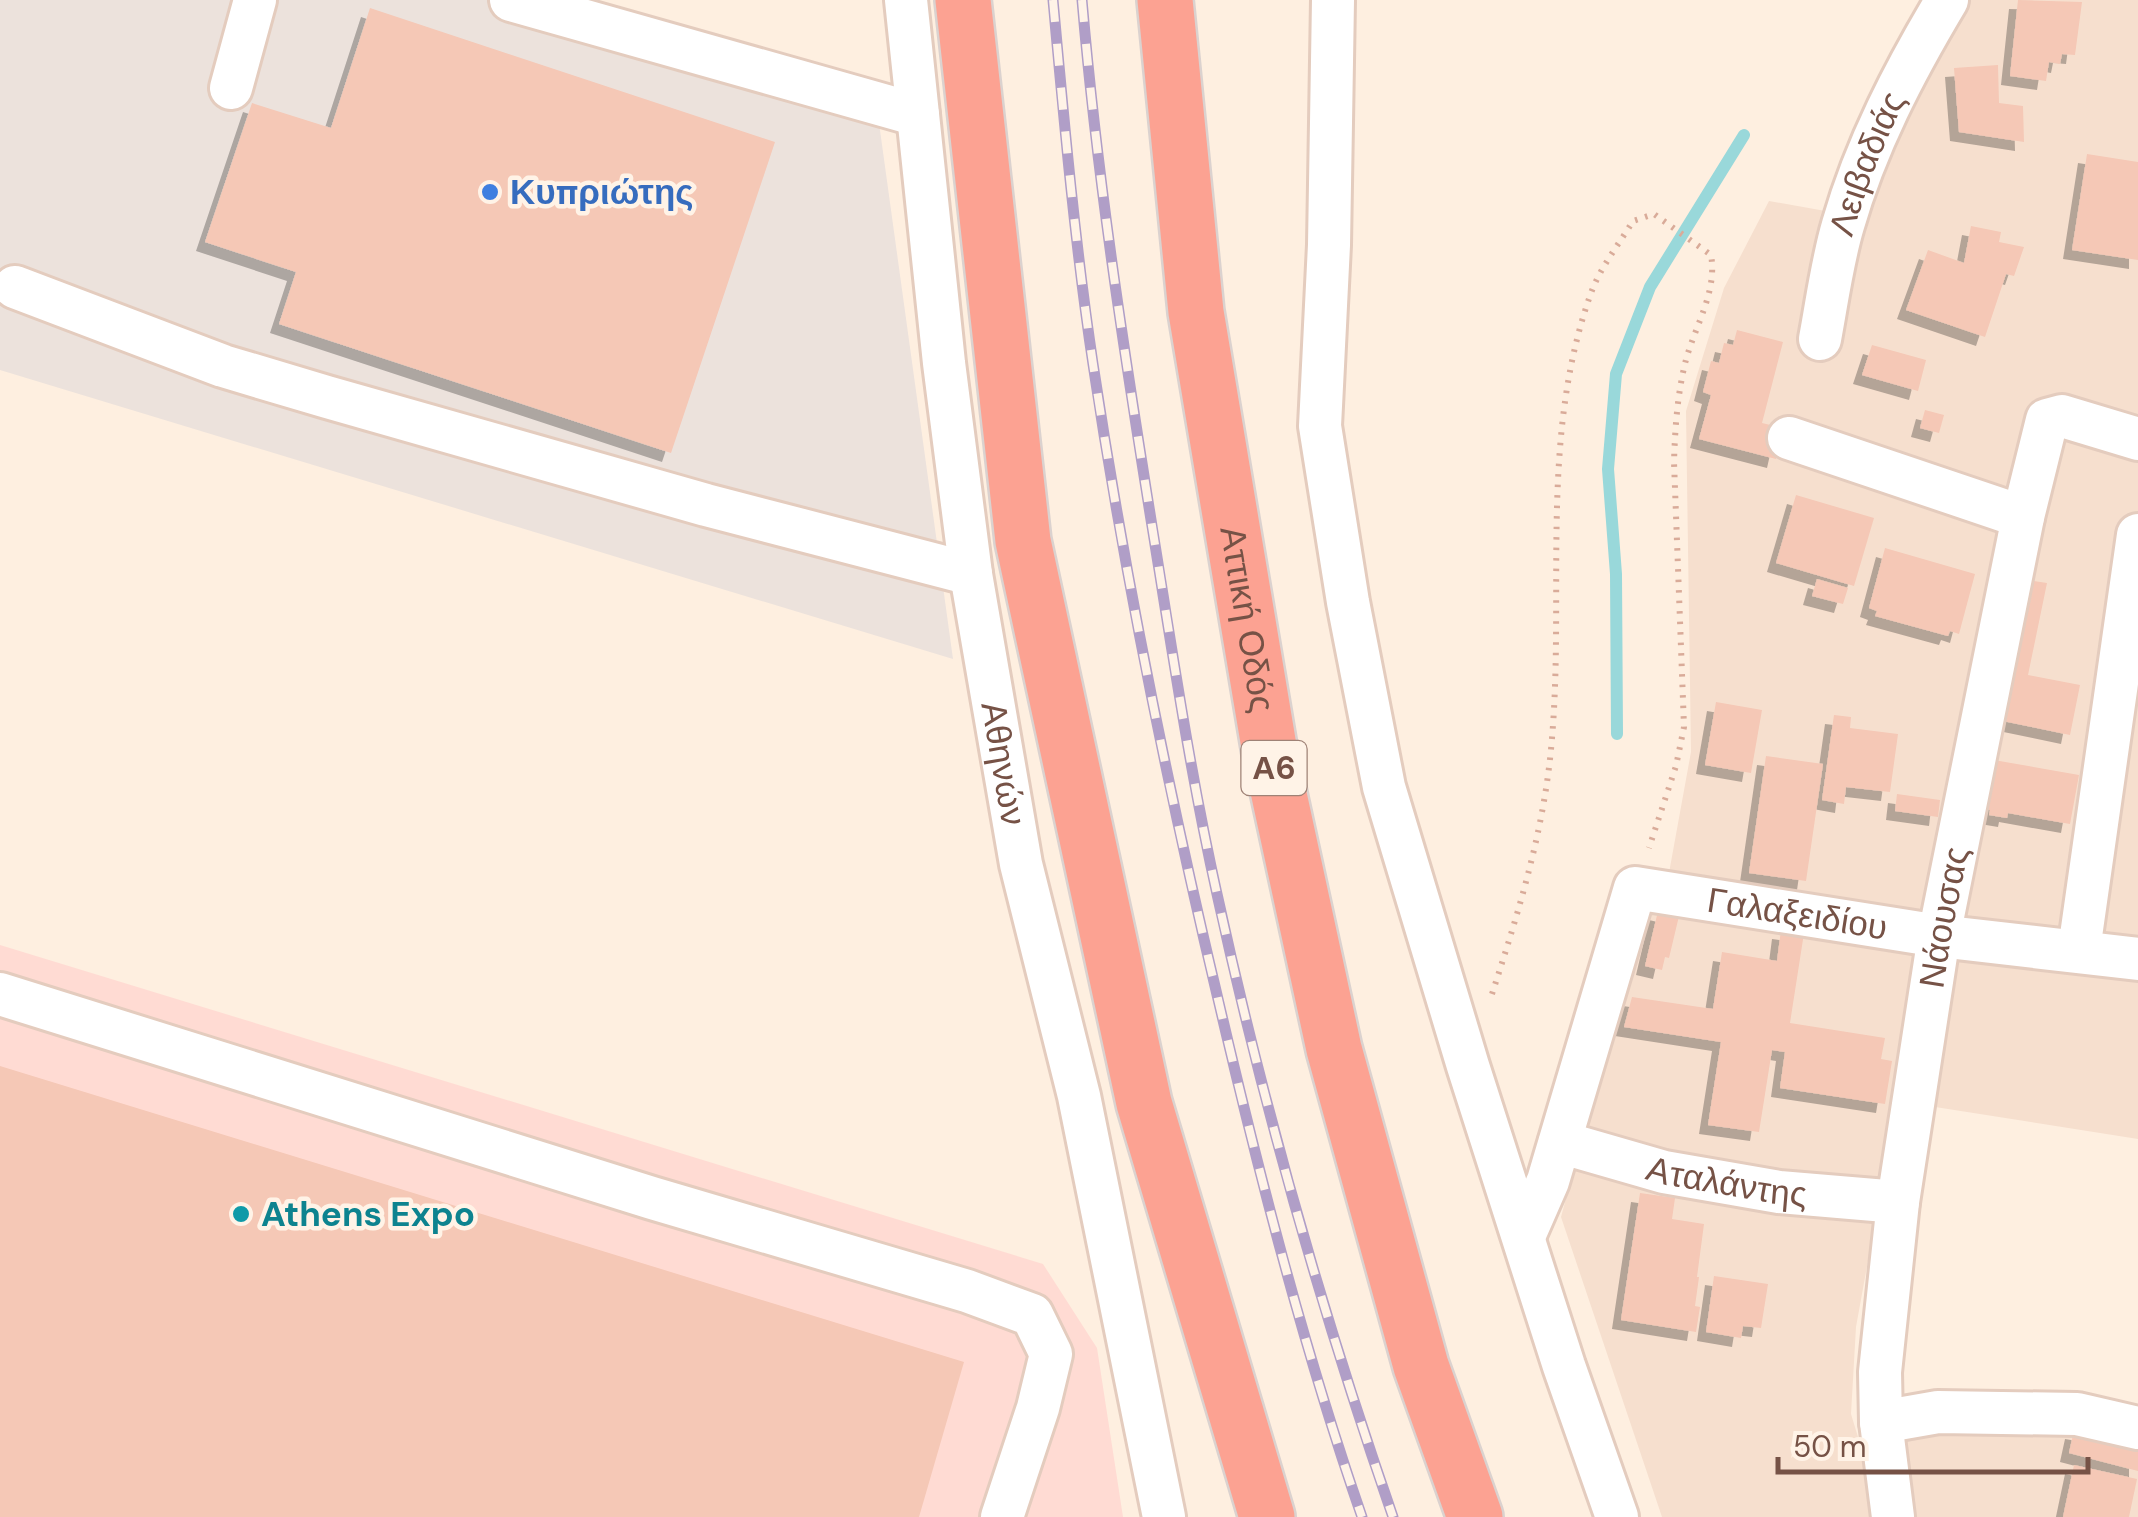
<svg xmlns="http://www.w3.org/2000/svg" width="2138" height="1517" font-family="'DM Sans',sans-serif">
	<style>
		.residential { fill: #f6dfce }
		.commercial { fill: #ffdbd3 }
		.industrial { fill: #ece2dc }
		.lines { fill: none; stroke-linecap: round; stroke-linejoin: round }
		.stream { stroke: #99d8da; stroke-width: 12 }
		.building { fill: #f5c8b6; filter: url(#shadow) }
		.minor-casing { stroke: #e4ccbe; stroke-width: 48 }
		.highway-casing { stroke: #dbd2cf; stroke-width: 60 }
		.path { stroke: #d9ab99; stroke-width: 6; stroke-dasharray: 2.5 8; stroke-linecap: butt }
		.minor { stroke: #fff; stroke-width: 42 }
		.highway { stroke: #fca292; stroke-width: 55 }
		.rail-casing { stroke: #b09ec7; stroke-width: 11 }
		.rail { stroke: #fff3e7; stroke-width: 8; stroke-dasharray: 22; stroke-linecap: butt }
		.shop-dot { fill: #3f7fe0; stroke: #fff3e7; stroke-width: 4 }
		.culture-dot { fill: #0f9aa8; stroke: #fff3e7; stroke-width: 4 }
		.labels { text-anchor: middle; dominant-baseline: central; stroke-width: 9; stroke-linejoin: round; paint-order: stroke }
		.shield { fill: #fff3e7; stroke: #9f8276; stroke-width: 2.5 }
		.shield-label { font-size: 32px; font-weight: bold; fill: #765246 }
		.street-label { font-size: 35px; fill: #765246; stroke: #fff3e7 }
		.shop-label { font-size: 35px; font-weight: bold; fill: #366cbe; stroke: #fff3e7; text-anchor: start }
		.culture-label { font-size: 35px; font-weight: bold; fill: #0d838f; stroke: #fff3e7; text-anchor: start }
	</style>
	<defs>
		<filter id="shadow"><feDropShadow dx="-9" dy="9" stdDeviation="0" flood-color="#0004"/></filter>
	</defs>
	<rect width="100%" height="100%" fill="#feefe0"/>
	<path class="residential" d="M1922,0H2138V1139L1897,1101L1856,1327L1851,1414L1858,1437L1903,1434L1946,1420L2138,1436V1517H1662L1561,1217L1643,913L1669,873L1691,752L1686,411L1724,288L1769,201L1831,212L1906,23Z"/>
	<path class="commercial" d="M0,945L1043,1264L1097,1348L1123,1517H0Z"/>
	<path class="industrial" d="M0,0H551L875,94L953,659L0,370Z"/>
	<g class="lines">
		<path class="stream" d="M1617,734L1616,574L1608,469L1616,374L1650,287L1744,135"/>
	</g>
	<g class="building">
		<path d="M2018,0L2082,2L2075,55L2062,54L2060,64L2049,62L2046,81L2010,76Z"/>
		<path d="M370,8L775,142L671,453L279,324L296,272L205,242L252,103L331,128Z"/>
		<path d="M1998,65L1999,103L2023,106L2024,142L1959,132L1954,68Z"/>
		<path d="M2087,154L2138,162V260L2072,250Z"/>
		<path d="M1971,226L2001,232L1999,242L2024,247L2014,276L2006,274L1985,337L1906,310L1928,250L1964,263Z"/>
		<path d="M1737,330L1783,342L1762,423L1783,428L1776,459L1699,439L1711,395L1703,392L1711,361L1719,363L1724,343L1733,345Z"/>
		<path d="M1872,345L1926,360L1918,391L1862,375Z"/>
		<path d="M1925,410L1944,415L1939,433L1920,428Z"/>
		<path d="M1796,495L1874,518L1854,586L1776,563Z"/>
		<path d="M1885,548L1975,574L1959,634L1950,631L1948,636L1875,616L1877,611L1869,608Z"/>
		<path d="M1817,579L1848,588L1843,604L1812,596Z"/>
		<path d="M2026,580L2047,583L2028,675L2080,685L2070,735L1998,720Z"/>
		<path d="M1716,702L1762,710L1751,773L1705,765Z"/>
		<path d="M1834,715L1851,717L1850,728L1898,734L1890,792L1846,787L1844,804L1822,800Z"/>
		<path d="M1766,756L1823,764L1806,881L1749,873Z"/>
		<path d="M1994,760L2079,775L2070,824L2008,813L2007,818L1989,815L1990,810L1986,809Z"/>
		<path d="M1897,794L1940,800L1938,817L1895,811Z"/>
		<path d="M1658,911L1679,916L1669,958L1665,957L1662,970L1645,966Z"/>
		<path d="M1781,930L1804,933L1790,1023L1885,1038L1881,1059L1892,1061L1885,1104L1780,1088L1785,1052L1772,1050L1759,1132L1708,1125L1721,1042L1624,1027L1632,997L1713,1009L1722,952L1777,961Z"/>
		<path d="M0,1066L964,1362L919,1517H0Z"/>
		<path d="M1640,1193L1675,1198L1672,1219L1704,1224L1697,1277H1699L1695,1306L1700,1307L1696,1332L1621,1320Z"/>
		<path d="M1714,1276L1768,1284L1761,1328L1743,1326L1741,1338L1706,1332Z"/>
		<path d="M2074,1430L2138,1441V1471L2069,1453Z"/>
		<path d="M2074,1465L2137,1479L2129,1517H2063Z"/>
	</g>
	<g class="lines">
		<g class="minor-casing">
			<g id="minor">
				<path d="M511,0L918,115"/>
				<path id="s1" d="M906,0L944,363L971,574L1021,864L1079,1096L1164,1517"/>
				<path d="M1333,0L1329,245L1320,426L1348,602L1384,787L1468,1066L1564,1366L1617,1517"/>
				<path d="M231,88L255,0"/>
				<path d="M15,287L223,366L327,397L706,505L971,574"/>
				<path id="s2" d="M1820,339C1827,302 1832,262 1843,225C1866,145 1904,72 1947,0"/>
				<path d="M1789,438L2023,517"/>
				<path d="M2079,950L2138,535"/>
				<path d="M0,994L652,1198L967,1291L1032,1315L1051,1354L1038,1408L1002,1517"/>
				<path id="s3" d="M1560,1142L1664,1172L1779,1192L1898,1202"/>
				<path id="s4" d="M1524,1236L1548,1181L1635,888L1939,936L2138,959"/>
				<path d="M1881,1422L1938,1412L2077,1414L2138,1428"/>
				<path id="s5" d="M1893,1517L1881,1422L1880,1372L1898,1202L1939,936L2023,517L2047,420L2062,416L2138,439"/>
			</g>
		</g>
		<g class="highway-casing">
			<g id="highway">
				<path d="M963,0L1023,541L1144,1103L1267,1517"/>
				<path id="s6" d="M1165,0L1196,312L1270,753L1334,1049L1421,1366L1475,1517"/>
			</g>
		</g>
		<path class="path" d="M1492,994C1517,917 1541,840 1550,759C1567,603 1537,444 1591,293C1600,268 1619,244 1633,221L1654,214L1711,255C1718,294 1692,330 1684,368C1677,399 1675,430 1674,462L1684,727L1676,766L1649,848"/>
		<use href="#minor" class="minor"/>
		<use href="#highway" class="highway"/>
		<g class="rail-casing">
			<g id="rail">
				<path d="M1053,0C1064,121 1075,244 1093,364C1125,577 1168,789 1218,999C1259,1174 1303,1347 1362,1517"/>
				<path d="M1082,0C1097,177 1124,351 1152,526C1172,649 1190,773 1217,894C1263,1105 1322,1313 1393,1517"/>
			</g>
		</g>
		<use href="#rail" class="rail"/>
	</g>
	<circle class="shop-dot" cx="490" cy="192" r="10"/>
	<circle class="culture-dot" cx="241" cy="1214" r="10"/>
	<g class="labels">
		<rect class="shield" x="1241.5" y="741" width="65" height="54" rx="8"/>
		<g class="shield-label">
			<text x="1274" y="768">Α6</text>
		</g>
		<g class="street-label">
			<text stroke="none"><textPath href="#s2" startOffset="182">Λειβαδιάς</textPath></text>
			<text stroke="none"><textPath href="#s6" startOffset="625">Αττική Οδός</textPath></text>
			<text stroke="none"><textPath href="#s1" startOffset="770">Αθηνών</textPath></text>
			<text stroke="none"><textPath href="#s4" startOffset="530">Γαλαξειδίου</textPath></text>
			<text stroke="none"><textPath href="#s5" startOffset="605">Νάουσας</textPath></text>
			<text stroke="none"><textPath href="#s3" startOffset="172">Αταλάντης</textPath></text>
		</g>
		<g class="shop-label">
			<text x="510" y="192">Κυπριώτης</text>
		</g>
		<g class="culture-label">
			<text x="261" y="1214">Athens Expo</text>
		</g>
	</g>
	<path d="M1778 1457v15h310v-15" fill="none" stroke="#765246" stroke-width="5"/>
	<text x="1793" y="1457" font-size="30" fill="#765246" stroke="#fff3e7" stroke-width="8" paint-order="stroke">50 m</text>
</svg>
